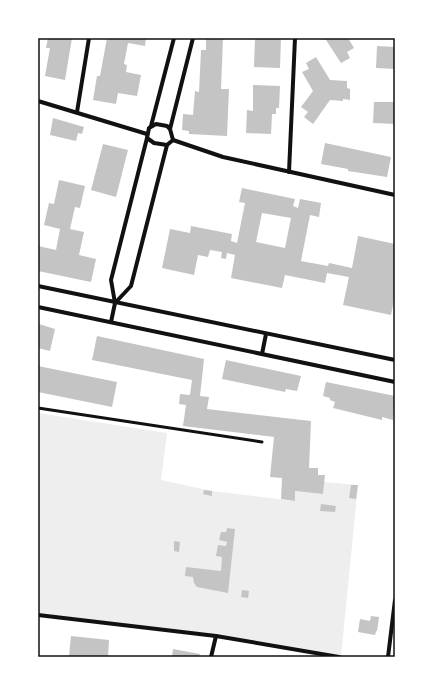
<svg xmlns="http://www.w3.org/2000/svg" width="433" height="695" font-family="Jost,sans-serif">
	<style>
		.green { fill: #eee }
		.building { fill: #c4c4c4; fill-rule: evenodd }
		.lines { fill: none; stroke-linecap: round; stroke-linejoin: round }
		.service { stroke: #111; stroke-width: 3 }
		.minor { stroke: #111; stroke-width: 4 }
		.neatline { fill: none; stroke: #111; stroke-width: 1.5 }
	</style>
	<rect width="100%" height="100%" fill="#fff"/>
	<path class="green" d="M38,413L167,433L161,480L212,491L294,501L295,491L323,494L324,482L358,485L341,657L216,636L38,614Z"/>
	<g class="building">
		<path d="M48,38H72L65,80L45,76L50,48H46Z"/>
		<path d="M107,38H146L145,46L128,43L124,64L127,65L126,72L141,75L137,96L118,93L116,104L93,100L97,76H100Z"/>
		<path d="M206,38H223L221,89H229L227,136L189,134V131L182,130L183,114L193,115L195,91L199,92L201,50H206Z"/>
		<path d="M255,38H281L280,68L254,67Z"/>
		<path d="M311,38H348L354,48L347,52L350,58L341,63L326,40Z"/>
		<path d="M377,46L395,47V69L376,68Z"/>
		<path d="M316,57L330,80L347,81V88L350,89V100L343,99V101L330,100L313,124L304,117L308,112L301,107L313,91L302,72L309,69L306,63Z"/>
		<path d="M253,85L280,86L279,108H276V114H272L271,134L246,133L247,110L253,111Z"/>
		<path d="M374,102H395V124L373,123Z"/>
		<path d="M53,118L84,127L82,134L78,133L76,141L50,135Z"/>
		<path d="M325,143L391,157L387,177L348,171V169L321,164Z"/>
		<path d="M103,144L128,150L116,197L91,190Z"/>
		<path d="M59,180L85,186L80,208L75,207L70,229L84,232L79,255L96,259L91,282L38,271V246L56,250L60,229L44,225L49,203L54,204Z"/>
		<path d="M242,188L295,199L293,206L298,208L300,199L321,203L319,217L310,215L301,261L328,266L329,263L352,268L358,236L395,244V295L391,315L343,305L349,277L327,273L325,283L285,275L282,288L231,278L235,255L227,253L226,259L221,258L222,252L210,250L208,257L198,255L194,275L162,268L170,229L190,233L191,226L232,234L231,241L237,243L245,203L239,202ZM262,213L291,218L285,248L256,242Z"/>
		<path d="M39,324L55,329L50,351L38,348Z"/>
		<path d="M97,336L204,359L200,396L209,397L207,409L311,421L309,468H318V475H325L323,494L295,491V501L281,499L282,478L270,477L274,437L183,426L186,405L179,404L180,394L190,395L192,380L92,360Z"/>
		<path d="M226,360L301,376L297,391L286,389L285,392L222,379Z"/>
		<path d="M38,366L117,382L112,407L38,392Z"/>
		<path d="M326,382L395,396L393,420L382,417V420L333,408L335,402L330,400V398L323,396Z"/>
		<path d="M351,485H358L356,499L349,498Z"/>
		<path d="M204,490L212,491V496L203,494Z"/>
		<path d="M321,504L336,506L335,512L320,511Z"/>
		<path d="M227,528L235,529L228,593L197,587L194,583L193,577L185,576L186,567L221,571L222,557L216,556L218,545L226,546L227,542L219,540L221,532H226Z"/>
		<path d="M174,541L180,542L179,552L174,551Z"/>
		<path d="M242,590L249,591L248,598L241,597Z"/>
		<path d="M371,616L379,617L377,631H376L375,635L358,632L360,619L370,621Z"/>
		<path d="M71,636L109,640L108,657L69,656Z"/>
		<path d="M173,649L200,654L199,657H172Z"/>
	</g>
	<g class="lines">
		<path class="service" d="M38,408L262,442"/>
		<g class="minor">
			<path d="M38,101L147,134"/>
			<path d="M77,112L89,38"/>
			<path d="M156,124L167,126L170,129L173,140L167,145L154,143L147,138L149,128Z"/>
			<path d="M151,126L174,38"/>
			<path d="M170,129L193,38"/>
			<path d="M173,140L223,157L395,195"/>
			<path d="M289,172L295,38"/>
			<path d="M38,286L395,360"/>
			<path d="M115,303L131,286L167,145"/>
			<path d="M38,307L395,382"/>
			<path d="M111,322L115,303L111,280L147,138"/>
			<path d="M262,354L266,334"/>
			<path d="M38,615L216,636L339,657"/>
			<path d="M211,657L216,636"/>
			<path d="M388,657L395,600"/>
		</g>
	</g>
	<rect width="433" height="695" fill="none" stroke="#ffffff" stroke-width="78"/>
	<rect x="39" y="39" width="355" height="617" class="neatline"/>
</svg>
